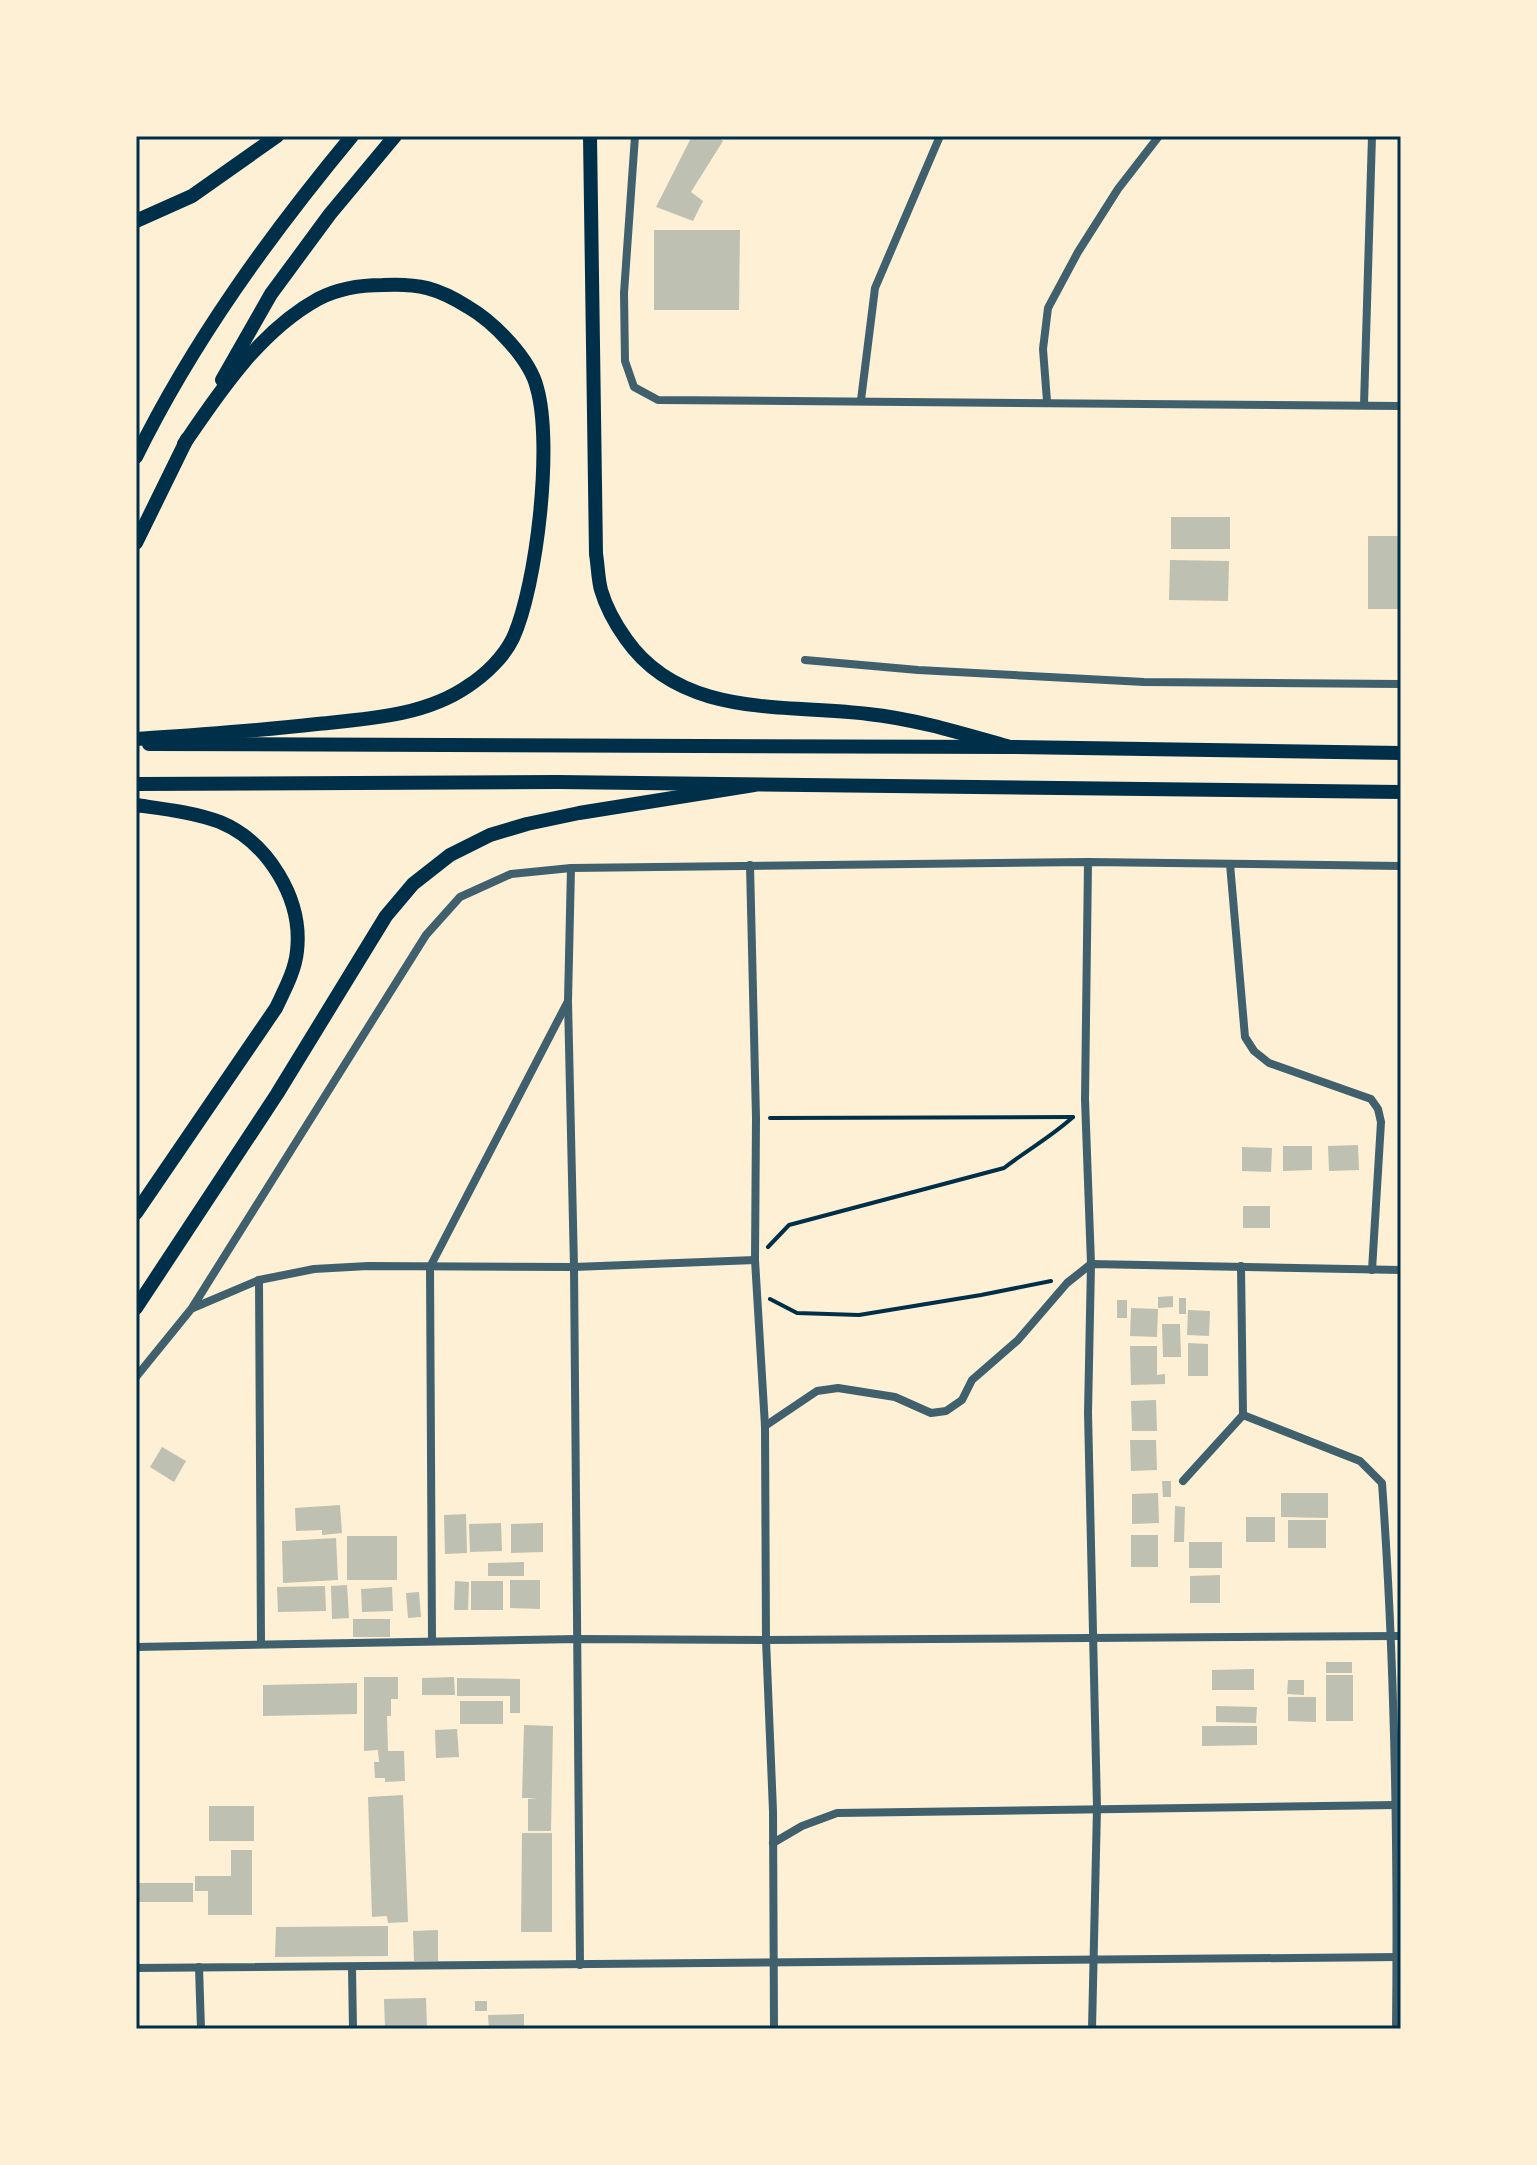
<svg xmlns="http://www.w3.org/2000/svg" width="1537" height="2165" font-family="Karla,sans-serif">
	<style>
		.building { fill: #bec0b2 }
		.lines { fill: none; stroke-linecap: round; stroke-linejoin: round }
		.path { stroke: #003049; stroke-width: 4 }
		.minor { stroke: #3f606c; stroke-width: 8 }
		.primary { stroke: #003049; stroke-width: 14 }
		.trunk { stroke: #003049; stroke-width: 14 }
		.neatline { fill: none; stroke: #003049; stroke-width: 3 }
	</style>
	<rect width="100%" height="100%" fill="#fdf0d5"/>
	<g class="building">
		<path d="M692,136H716L723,141L691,192L703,201L693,221L656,207Z"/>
		<path d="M654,230H740L739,310H654Z"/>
		<rect x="1171" y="517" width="59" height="32"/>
		<rect x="1368" y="536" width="33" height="73"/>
		<path d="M1170,560L1229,561L1228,601L1169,600Z"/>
		<path d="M1358,1145L1359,1170L1329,1171L1328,1146Z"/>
		<path d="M1283,1146H1312V1170L1283,1171Z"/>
		<path d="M1242,1147L1272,1148L1271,1172L1242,1171Z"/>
		<rect x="1243" y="1206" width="27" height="22"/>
		<path d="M1173,1296V1307L1158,1308V1297Z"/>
		<rect x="1179" y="1298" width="7" height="16"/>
		<rect x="1117" y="1300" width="10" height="18"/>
		<path d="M1131,1308L1158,1309L1157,1337L1130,1336Z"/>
		<path d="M1188,1310L1210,1311L1209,1336L1187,1335Z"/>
		<path d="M1162,1324H1180L1181,1357H1163Z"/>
		<path d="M1188,1343L1208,1344V1376H1188Z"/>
		<path d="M1130,1346H1157V1375L1165,1374V1384L1131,1385Z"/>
		<path d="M1156,1400L1157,1431H1132L1131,1401Z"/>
		<path d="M1130,1440H1156L1157,1470L1131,1471Z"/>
		<path d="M162,1447L186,1461L174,1482L150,1467Z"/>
		<path d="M1162,1481H1171V1497H1163Z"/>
		<path d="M1158,1493L1159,1523L1132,1524V1494Z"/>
		<path d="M1281,1493H1328V1518L1281,1517Z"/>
		<path d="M340,1505L342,1533L322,1535V1530L296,1531L295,1508Z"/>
		<path d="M1175,1506L1185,1507L1184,1542H1174Z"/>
		<path d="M466,1514L467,1553L445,1554L444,1515Z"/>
		<rect x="1246" y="1517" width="29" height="25"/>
		<rect x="1288" y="1520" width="38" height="28"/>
		<path d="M501,1523L502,1551L470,1552L469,1524Z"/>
		<path d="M543,1523V1552L511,1553V1524Z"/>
		<rect x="1131" y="1535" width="27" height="32"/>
		<rect x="347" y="1536" width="50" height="44"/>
		<path d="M336,1538L338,1580L283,1583L282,1541Z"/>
		<rect x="1189" y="1542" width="33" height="26"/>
		<path d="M524,1562V1576H488V1563Z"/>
		<path d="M1220,1575V1603H1190V1576Z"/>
		<path d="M510,1580H540V1609L510,1608Z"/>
		<path d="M455,1581L469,1582L468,1610H454Z"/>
		<rect x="471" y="1581" width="32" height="29"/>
		<path d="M347,1585L349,1618L332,1619L331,1586Z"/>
		<path d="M325,1586L326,1611L278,1612L277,1587Z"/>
		<path d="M392,1587L393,1611L362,1612L361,1589Z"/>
		<path d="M419,1592L421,1617L408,1618L406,1593Z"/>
		<rect x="353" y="1619" width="37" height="18"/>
		<rect x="1326" y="1662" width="26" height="11"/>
		<path d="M1254,1669V1690H1212V1670Z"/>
		<rect x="1326" y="1675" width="27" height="46"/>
		<path d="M364,1677H398V1699H391V1716H387L388,1751H404L405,1781L385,1782V1778H375L374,1762H379L378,1750L364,1751Z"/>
		<path d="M454,1677L455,1695H422V1678Z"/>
		<path d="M457,1678L520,1679V1713H510V1696H457Z"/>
		<path d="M1288,1680H1304V1695L1287,1694Z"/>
		<path d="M357,1683V1714L263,1716V1685Z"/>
		<path d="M1288,1697H1316V1722L1288,1721Z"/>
		<rect x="460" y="1701" width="43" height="23"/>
		<path d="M1216,1706L1257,1707L1256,1723L1216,1722Z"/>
		<path d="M524,1725L553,1726L551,1831H528V1799L537,1798H522Z"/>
		<path d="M1202,1726H1257V1745L1202,1746Z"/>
		<path d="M457,1729L459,1757L436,1758L435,1730Z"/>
		<path d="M403,1795L408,1922L388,1923L387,1916L372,1917L368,1797Z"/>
		<rect x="209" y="1806" width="45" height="35"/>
		<path d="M522,1833H552V1932H521Z"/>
		<path d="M231,1850H252V1915H208V1891H195V1876H231Z"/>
		<rect x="136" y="1883" width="57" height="19"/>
		<path d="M388,1926V1956L275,1957L276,1927Z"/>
		<path d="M438,1930V1961H414L413,1931Z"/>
		<path d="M426,1998L427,2029H385L384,1999Z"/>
		<rect x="475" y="2001" width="12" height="10"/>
		<path d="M524,2014V2029H489L488,2015Z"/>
	</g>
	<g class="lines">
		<g class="path">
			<path d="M770,1118L1073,1117"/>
			<path d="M768,1247L789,1225L1004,1168C1027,1150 1051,1137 1073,1117"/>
			<path d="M770,1299L797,1313L859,1315L981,1295L1051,1281"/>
		</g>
		<g class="minor">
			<path d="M635,136L624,293L625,361L634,387L658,400L1401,406"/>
			<path d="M861,400L875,288L940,136"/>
			<path d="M1047,401L1043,349L1048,308L1078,252L1118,189L1159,136"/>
			<path d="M1364,405L1372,136"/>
			<path d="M805,660L918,670L1144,682L1401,684"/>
			<path d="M1088,862L1085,1099L1091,1264L1088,1413L1097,1808L1092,2029"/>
			<path d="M1230,864L1245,1037L1254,1051L1269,1063L1371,1099L1378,1109L1381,1122L1372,1270"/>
			<path d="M750,865L756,1118L755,1260L765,1426L766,1640L773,1811L774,2029"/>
			<path d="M571,868L568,1001L574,1267L580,1965"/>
			<path d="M1241,1266L1243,1415"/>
			<path d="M259,1280L261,1644"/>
			<path d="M193,1308L259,1280L314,1269L368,1266L574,1267L755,1260"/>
			<path d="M136,1377L192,1308L426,935L460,897L511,874L571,868L1088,862L1401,866"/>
			<path d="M765,1426L817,1391L838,1388L895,1397L931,1413L946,1411L962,1400L972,1380L1018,1340L1067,1283L1091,1264L1401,1270"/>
			<path d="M1183,1481L1243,1415L1360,1461L1382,1483C1395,1665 1398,1846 1396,2029"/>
			<path d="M432,1641L430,1267L567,1003"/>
			<path d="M136,1647L577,1639L766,1640L1401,1636"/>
			<path d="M773,1843L802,1826L837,1813L1397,1805"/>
			<path d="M199,1967L201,2029"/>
			<path d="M136,1968L1401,1957"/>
			<path d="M352,1968L353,2029"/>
		</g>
		<g class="primary">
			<path d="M149,744L1010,747L1401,753"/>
			<path d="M136,784L557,782L1401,792"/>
		</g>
		<g class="trunk">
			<path d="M590,136L596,554C598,566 598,579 601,590C606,607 616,625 626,639C681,718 783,704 868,714C916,719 964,734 1010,747"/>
			<path d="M136,221L192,196L277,136"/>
			<path d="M222,380L271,294L330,214L395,136"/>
			<path d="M136,457C193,341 270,235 352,136"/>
			<path d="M136,543L187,439"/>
			<path d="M136,739C196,735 257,731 317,724C367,719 425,716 468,686C485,675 504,657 513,638C537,585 553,444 537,388C530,359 494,322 468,307C438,288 418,283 383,285C362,285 337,289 318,299C260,331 220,391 184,444"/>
			<path d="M136,805C164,809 193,812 220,822C268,842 303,899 297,951C295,971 285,989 276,1008L136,1213"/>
			<path d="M136,1308L277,1094L386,916L413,884L450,855L490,835L527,824L579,813L754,785"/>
		</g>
	</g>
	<rect width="1537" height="2165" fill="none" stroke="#fdf0d5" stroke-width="276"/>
	<rect x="138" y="138" width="1261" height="1889" class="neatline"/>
</svg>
